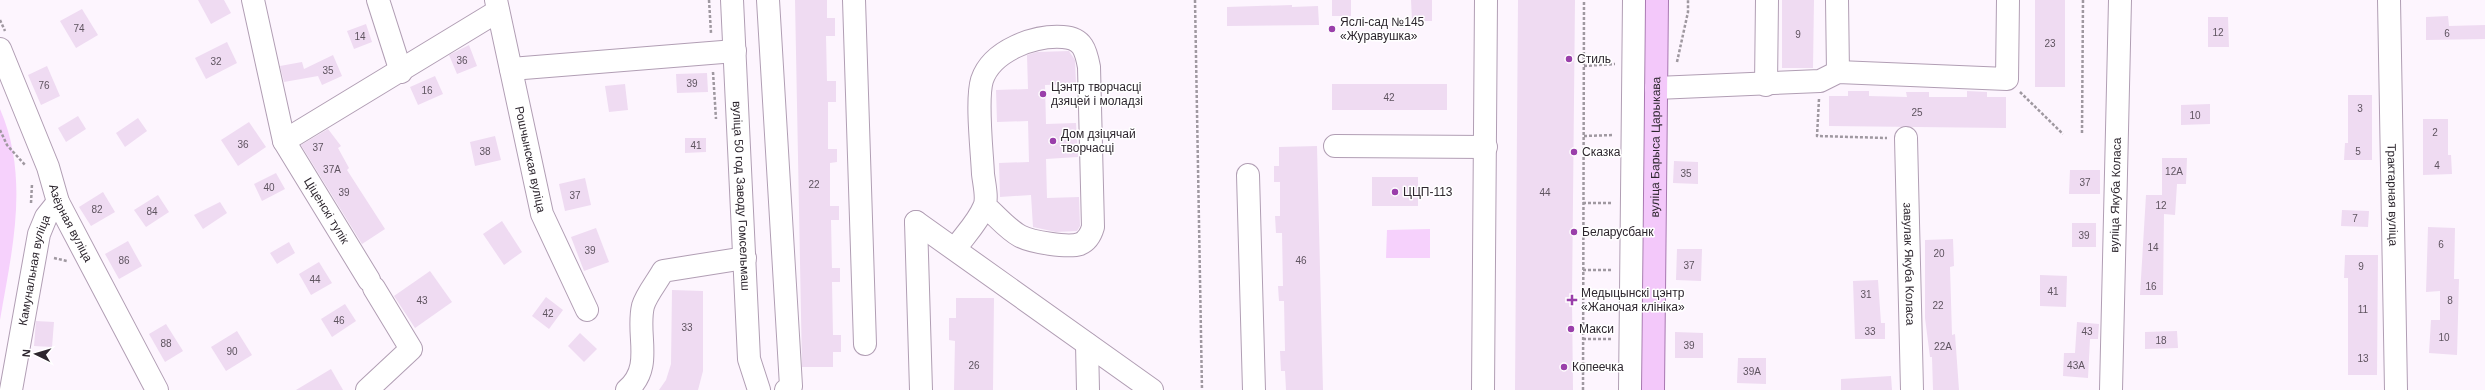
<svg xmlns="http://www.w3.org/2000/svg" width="2485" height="390" font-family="Arial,sans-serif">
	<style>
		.green { fill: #f6d1fc }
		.building { fill: #efdbf2 }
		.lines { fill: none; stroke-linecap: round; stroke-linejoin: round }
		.minor-casing { stroke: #b19eb4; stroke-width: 24 }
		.major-casing { stroke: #a878b1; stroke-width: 24 }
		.path { stroke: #9f98a0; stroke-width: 2.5; stroke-dasharray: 3 2; stroke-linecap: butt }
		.minor { stroke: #fff; stroke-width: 22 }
		.major { stroke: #f3c8fa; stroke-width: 22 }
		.poi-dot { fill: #9a3faa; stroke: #fff; stroke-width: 1.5 }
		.labels { text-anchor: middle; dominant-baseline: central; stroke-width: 3; stroke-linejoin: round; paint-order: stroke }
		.number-label { font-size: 10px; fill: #5e535f }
		.poi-label { font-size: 12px; fill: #2d262e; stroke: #fff; text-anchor: start }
		.street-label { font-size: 12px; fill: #2d262e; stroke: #fff }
	</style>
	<rect width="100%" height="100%" fill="#fdf5fe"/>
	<g class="green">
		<path d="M0,109C30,178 12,250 0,320Z"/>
		<path d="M1430,229V258H1386L1387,230Z"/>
	</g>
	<g class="building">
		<path d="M198,0H224L231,13L211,24Z"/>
		<path d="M795,0H827V18H835V36H826L827,81H836V102H828V149H837V162L830,163V206H839V220H831L832,268H840V282H832L833,335H841V352H833V367H802Z"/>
		<rect x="1332" y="0" width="19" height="16"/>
		<path d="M1411,0H1432V21H1412Z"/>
		<path d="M1518,0H1575L1572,300L1573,390H1515Z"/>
		<path d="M1782,0H1814L1813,68H1782Z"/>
		<rect x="2035" y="0" width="30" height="87"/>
		<path d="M1292,5V7L1318,6L1319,25L1227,26V7Z"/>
		<path d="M82,9L98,35L76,48L60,21Z"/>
		<path d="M2448,16L2449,26L2485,25V39L2426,40V17Z"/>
		<path d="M2208,17H2228L2229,47H2208Z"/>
		<path d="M366,24L372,42L354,49L347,31Z"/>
		<path d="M227,42L237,63L206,79L195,58Z"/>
		<path d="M469,45L477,66L457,74L449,55Z"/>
		<path d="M1069,51L1075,60L1076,84L1045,85L1046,124L1076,123L1078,157L1046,159L1047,198L1079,197L1080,226L1077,231L1056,232L1033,227L1031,195L1000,197L999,163L1029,162L1028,121L997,122L996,90L1028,89L1027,55L1037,52Z"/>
		<path d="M333,55L342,76L322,85L318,76L284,82L280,66L302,62L304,69Z"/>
		<path d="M47,66L60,96L41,105L28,75Z"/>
		<path d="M707,73L708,92L677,93L676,74Z"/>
		<path d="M435,76L443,94L418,105L410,87Z"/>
		<path d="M625,84L628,110L609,112L605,86Z"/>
		<rect x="1332" y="84" width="115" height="26"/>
		<path d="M1848,91H1869V96L1907,97L1906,92H1929V97H1967V91L1987,92V97H2006V128L1829,126V96H1848Z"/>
		<path d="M2348,95H2372V160H2344L2345,143H2348Z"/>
		<path d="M2210,104V124L2181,125V105Z"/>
		<path d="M78,116L86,129L66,142L58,128Z"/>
		<path d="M138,118L147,131L125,147L116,133Z"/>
		<path d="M2423,119H2448V155H2451L2452,174L2423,175Z"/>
		<path d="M249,122L266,147L238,166L221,140Z"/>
		<path d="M328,129L341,146L338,148L349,168L347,170L385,229L362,244L301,145Z"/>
		<path d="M495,136L501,160L475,166L470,142Z"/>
		<path d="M685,138H706V152L685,153Z"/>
		<path d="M1317,146L1323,390H1286L1285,371H1281L1280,351H1285L1284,301H1279L1278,286H1283L1282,233H1276L1275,216H1280V182H1274V166H1279V147Z"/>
		<path d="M2162,158H2187L2186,184H2177L2175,215L2164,214L2163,295H2140L2146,195H2162Z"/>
		<path d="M1674,161L1698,162V184L1673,183Z"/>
		<path d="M2070,170H2100V194H2069Z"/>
		<path d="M276,173L285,189L262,201L254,184Z"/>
		<rect x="1372" y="177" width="46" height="29"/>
		<path d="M585,178L591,205L565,211L559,184Z"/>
		<path d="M103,192L115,212L91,226L79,207Z"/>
		<path d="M158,195L169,212L146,227L134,210Z"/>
		<path d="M220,202L227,213L203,229L194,215Z"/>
		<path d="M2342,210L2369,211L2368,227L2341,226Z"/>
		<path d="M502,221L522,252L504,265L483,234Z"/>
		<rect x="2072" y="223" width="24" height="24"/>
		<path d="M2428,227L2455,228L2454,279H2459L2457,355L2429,353L2431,320H2440V291L2426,292Z"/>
		<path d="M596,228L609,262L584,271L571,237Z"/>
		<path d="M1953,239L1954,266L1950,267L1952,335L1955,334L1959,390H1933L1932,357H1930L1925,318V240Z"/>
		<path d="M128,241L142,266L119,279L105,254Z"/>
		<path d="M289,242L295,253L277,264L270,253Z"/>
		<path d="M1677,249H1702L1701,281L1676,280Z"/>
		<path d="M2345,255H2378L2377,375H2348V278H2344Z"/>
		<path d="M319,262L332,283L311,295L299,274Z"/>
		<path d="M430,271L452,302L415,328L394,296Z"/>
		<path d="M2040,275L2067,276L2066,307L2040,306Z"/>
		<path d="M1878,280L1881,323H1885V339H1855L1853,281Z"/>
		<path d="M672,290L703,291V371L698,390H659L666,380L671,364Z"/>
		<path d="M546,297L563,310L549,329L532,316Z"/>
		<path d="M956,298H994L993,390H954L955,341L949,340V318H956Z"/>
		<path d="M345,304L356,321L332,337L321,319Z"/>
		<path d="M36,321L54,322L52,347L34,346Z"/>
		<path d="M2077,322L2099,324L2098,339H2090L2088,378L2063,376L2064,353H2075Z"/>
		<path d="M166,324L183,351L165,362L149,334Z"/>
		<path d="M237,331L252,355L226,371L211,347Z"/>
		<path d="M2177,331L2178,348L2145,349V332Z"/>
		<path d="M1675,332L1703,333V358H1675Z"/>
		<path d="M580,333L597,349L584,362L568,346Z"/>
		<path d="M1738,358H1766V384L1737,383Z"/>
		<path d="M331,369L343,390H296Z"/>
		<path d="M1891,376L1892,390H1841V379Z"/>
	</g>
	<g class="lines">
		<g class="minor-casing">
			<g id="minor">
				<path id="s1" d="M253,0L284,141L369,280"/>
				<path d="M378,0L401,72"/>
				<path id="s2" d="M496,0L542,214L587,310"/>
				<path id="s3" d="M732,0L749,359L759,390"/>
				<path d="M768,0L791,386L786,390"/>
				<path d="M854,0L865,344"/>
				<path d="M1837,0L1838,72"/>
				<path id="s4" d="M2389,0L2396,390"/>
				<path id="s5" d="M0,49L48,167L58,202L157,390"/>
				<path d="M511,69L735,51"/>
				<path d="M1766,85L1767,0"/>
				<path d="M1656,88L1820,81L1838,72L2007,79L2008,0"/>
				<path id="s6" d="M1906,138L1912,390"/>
				<path d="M284,141L498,11"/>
				<path d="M1335,146L1486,147"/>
				<path d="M1248,175L1254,390"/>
				<path d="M916,222L1152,390"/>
				<path d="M916,222L921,390"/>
				<path d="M955,249C964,236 978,222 984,207C988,199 984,183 983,174C982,151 976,100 982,80C992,50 1035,35 1063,37C1083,38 1086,51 1089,67L1093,227C1091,234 1087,241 1080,244C1068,248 1031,242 1020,236C1007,229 996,215 985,206"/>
				<path d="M1087,344L1088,390"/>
				<path id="s7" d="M11,390L39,234L46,217L58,202"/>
				<path d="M367,390L411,349L374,288"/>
				<path d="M627,390C654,367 636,335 643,306C646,295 657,282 663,271L745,258"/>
				<path d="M1483,390L1486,0"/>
				<path d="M1630,390L1634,0"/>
				<path id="s8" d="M2111,390L2120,0"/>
			</g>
		</g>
		<g class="major-casing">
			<g id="major">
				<path id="s9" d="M1653,390L1657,0"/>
			</g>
		</g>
		<g class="path">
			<path d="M709,0L711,33"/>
			<path d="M1195,0L1202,390"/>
			<path d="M0,20L5,31"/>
			<path d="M1677,62L1688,12V0"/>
			<path d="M1584,66L1615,64"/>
			<path d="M713,72L716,119"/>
			<path d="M2020,92L2063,134"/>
			<path d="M1819,99L1817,136L1887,138"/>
			<path d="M0,130L7,145L25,165"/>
			<path d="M2082,133L2083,0"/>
			<path d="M1584,136L1613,135"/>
			<path d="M31,203L32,184"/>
			<path d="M1583,203H1613"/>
			<path d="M54,258L67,261"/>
			<path d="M1583,270H1613"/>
			<path d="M1583,339H1612"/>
			<path d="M1583,390L1584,0"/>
		</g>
		<use href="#minor" class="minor"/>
		<use href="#major" class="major"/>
	</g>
	<g class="poi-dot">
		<circle cx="1332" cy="29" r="4"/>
		<circle cx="1569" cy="59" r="4"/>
		<circle cx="1043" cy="94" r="4"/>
		<circle cx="1053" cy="141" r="4"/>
		<circle cx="1574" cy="152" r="4"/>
		<circle cx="1395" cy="192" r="4"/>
		<circle cx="1574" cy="232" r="4"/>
		<path d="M1570 294h4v4h4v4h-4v4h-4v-4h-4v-4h4z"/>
		<circle cx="1571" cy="329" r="4"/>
		<circle cx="1564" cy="367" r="4"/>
	</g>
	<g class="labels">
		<g class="number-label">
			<text x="79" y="28">74</text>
			<text x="2218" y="32">12</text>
			<text x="2447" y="33">6</text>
			<text x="1798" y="34">9</text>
			<text x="360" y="36">14</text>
			<text x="2050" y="43">23</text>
			<text x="462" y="60">36</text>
			<text x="216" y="61">32</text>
			<text x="328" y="70">35</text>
			<text x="692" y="83">39</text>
			<text x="44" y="85">76</text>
			<text x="427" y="90">16</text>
			<text x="1389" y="97">42</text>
			<text x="2360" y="108">3</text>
			<text x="1917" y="112">25</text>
			<text x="2195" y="115">10</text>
			<text x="2435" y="132">2</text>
			<text x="243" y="144">36</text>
			<text x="696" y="145">41</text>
			<text x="318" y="147">37</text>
			<text x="485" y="151">38</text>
			<text x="2358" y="151">5</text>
			<text x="2437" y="165">4</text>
			<text x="332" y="169">37А</text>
			<text x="2174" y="171">12А</text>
			<text x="1686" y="173">35</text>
			<text x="2085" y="182">37</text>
			<text x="814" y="184">22</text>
			<text x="269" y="187">40</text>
			<text x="344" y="192">39</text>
			<text x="1545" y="192">44</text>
			<text x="575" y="195">37</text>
			<text x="2161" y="205">12</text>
			<text x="97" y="209">82</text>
			<text x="152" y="211">84</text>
			<text x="2355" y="218">7</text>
			<text x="2084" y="235">39</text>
			<text x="2441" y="244">6</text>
			<text x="2153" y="247">14</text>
			<text x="590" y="250">39</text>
			<text x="1939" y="253">20</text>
			<text x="124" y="260">86</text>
			<text x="1301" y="260">46</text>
			<text x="1689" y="265">37</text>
			<text x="2361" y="266">9</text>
			<text x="315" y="279">44</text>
			<text x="2151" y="286">16</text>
			<text x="2053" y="291">41</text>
			<text x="1866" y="294">31</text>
			<text x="422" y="300">43</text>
			<text x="2450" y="300">8</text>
			<text x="1938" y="305">22</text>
			<text x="2363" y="309">11</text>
			<text x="548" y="313">42</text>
			<text x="339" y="320">46</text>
			<text x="687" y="327">33</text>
			<text x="1870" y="331">33</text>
			<text x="2087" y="331">43</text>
			<text x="2444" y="337">10</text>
			<text x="2161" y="340">18</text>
			<text x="166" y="343">88</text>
			<text x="1689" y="345">39</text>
			<text x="1943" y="346">22А</text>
			<text x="232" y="351">90</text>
			<text x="2363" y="358">13</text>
			<text x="974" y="365">26</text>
			<text x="2076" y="365">43А</text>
			<text x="1752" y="371">39А</text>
		</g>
		<g class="poi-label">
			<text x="1340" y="22">Яслі-сад №145<tspan x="1340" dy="14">«Журавушка»</tspan></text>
			<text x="1577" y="59">Стиль</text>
			<text x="1051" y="87">Цэнтр творчасці<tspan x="1051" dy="14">дзяцей і моладзі</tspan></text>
			<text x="1061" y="134">Дом дзіцячай<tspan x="1061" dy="14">творчасці</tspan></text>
			<text x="1582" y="152">Сказка</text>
			<text x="1403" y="192">ЦЦП-113</text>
			<text x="1582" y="232">Беларусбанк</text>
			<text x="1581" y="293">Медыцынскі цэнтр<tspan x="1581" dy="14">«Жаночая клініка»</tspan></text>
			<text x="1579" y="329">Макси</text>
			<text x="1572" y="367">Копеечка</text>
		</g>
		<g class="street-label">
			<text stroke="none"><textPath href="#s9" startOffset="243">вуліца Барыса Царыкава</textPath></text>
			<text stroke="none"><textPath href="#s2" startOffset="163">Рошчынская вуліца</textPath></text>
			<text stroke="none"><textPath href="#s8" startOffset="195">вуліца Якуба Коласа</textPath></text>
			<text stroke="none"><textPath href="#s4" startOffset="195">Трактарная вуліца</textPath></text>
			<text stroke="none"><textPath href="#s3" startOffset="196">вуліца 50 год Заводу Гомсельмаш</textPath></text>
			<text stroke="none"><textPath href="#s1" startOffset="226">Ціценскі тупік</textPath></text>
			<text stroke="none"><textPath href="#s5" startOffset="188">Азёрная вуліца</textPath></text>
			<text stroke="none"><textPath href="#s6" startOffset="126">завулак Якуба Коласа</textPath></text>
			<text stroke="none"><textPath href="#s7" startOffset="122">Камунальная вуліца</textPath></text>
		</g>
	</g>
	<g transform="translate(36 354) rotate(275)" stroke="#ffffff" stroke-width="3" paint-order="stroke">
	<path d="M0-3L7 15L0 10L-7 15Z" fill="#2d262e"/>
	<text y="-6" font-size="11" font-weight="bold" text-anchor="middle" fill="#2d262e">N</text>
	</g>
</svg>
